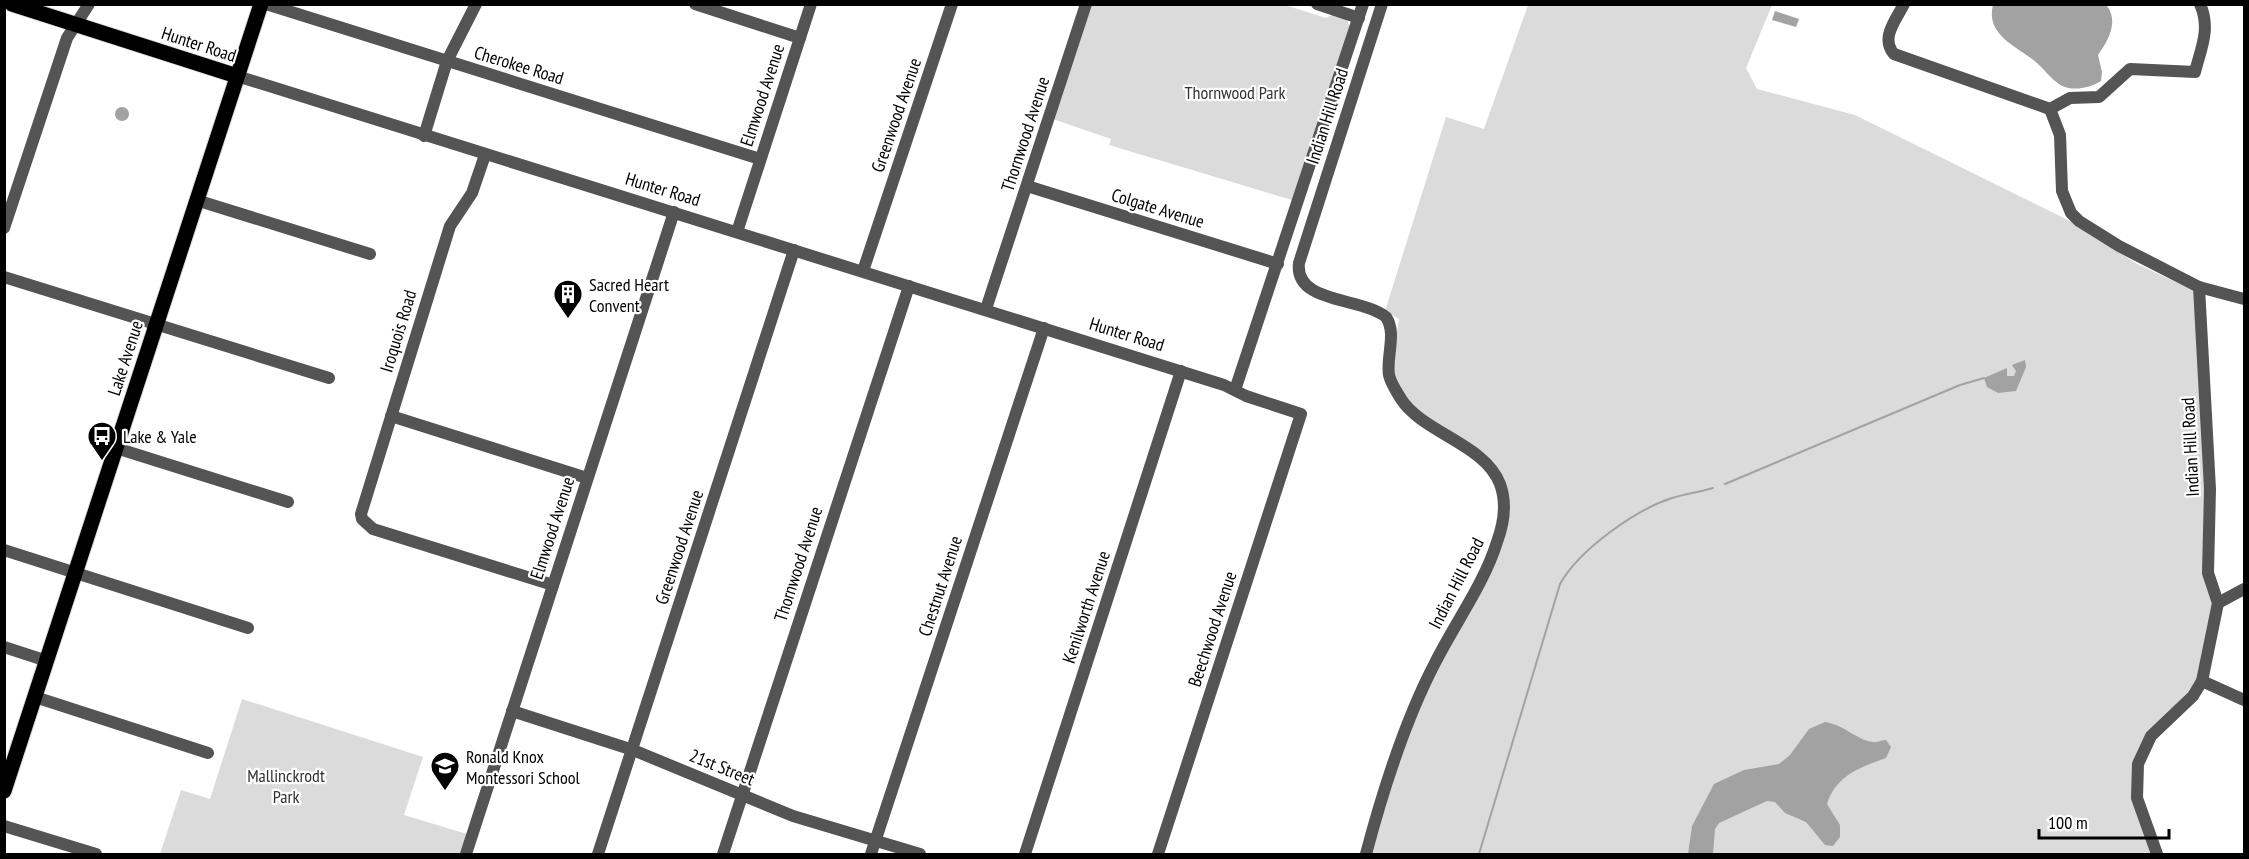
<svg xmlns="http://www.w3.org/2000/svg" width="2249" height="859" font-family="'PT Sans Narrow',sans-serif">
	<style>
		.green { fill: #dbdbdb }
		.water { fill: #a2a2a2 }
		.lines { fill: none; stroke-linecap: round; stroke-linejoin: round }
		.stream { stroke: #a2a2a2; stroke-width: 2 }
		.major-casing { stroke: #dbdbdb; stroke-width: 17 }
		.minor { stroke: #545454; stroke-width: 12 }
		.major { stroke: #000; stroke-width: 15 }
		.labels { text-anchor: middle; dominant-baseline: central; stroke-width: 4.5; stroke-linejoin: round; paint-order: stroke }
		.street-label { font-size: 18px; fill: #000; stroke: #fff }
		.park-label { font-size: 18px; fill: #323232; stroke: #fff }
		.poi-label { font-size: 18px; fill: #000; stroke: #fff; text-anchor: start }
	</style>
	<rect width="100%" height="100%" fill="#fff"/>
	<g class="green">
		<path d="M1091,5H1285L1326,18L1334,14L1347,20L1350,27L1292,200L1109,145L1111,139L1053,119Z"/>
		<path d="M1528,5H1772L1746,68L1757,89L1855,115L2070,221L2137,264L2195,291L2213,603L2200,671L2192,689L2145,737L2134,762L2132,787L2154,854H1370L1378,823L1417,712L1494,560L1503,481C1477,459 1401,407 1394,375C1390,358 1397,336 1399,319L1385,311L1446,117L1484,129Z"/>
		<path d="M242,699L423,757L404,815L467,834L460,854H160L181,790L210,799Z"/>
	</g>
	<g class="water">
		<path d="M1993,5L2107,6C2119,22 2108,41 2098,55L2102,72L2101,81C2092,87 2076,91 2065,87C2055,84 2045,70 2037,63C2019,47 1985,36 1993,5Z"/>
		<path d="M1775,11L1799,19L1796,27L1772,20Z"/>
		<circle cx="122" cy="114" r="7"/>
		<path d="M2025,360L2026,367L2016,391L1998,393L1987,387L1984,378L2007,368V376H2014L2016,371L2012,365Z"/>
		<path d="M1825,722C1845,725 1856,740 1873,742C1877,743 1882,740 1886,740L1891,747L1886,758C1861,767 1836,775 1827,804L1840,825V837L1833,846L1825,845L1806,822L1785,813L1775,802L1767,801L1719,823L1715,829L1713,854H1688L1692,826L1714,784L1744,770L1779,764L1790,755L1809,729Z"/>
	</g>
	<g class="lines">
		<g class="stream">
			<path d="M1725,484L1960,385L1984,378"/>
			<path d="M1479,854L1560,584C1579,550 1635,510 1672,498C1685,494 1699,492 1713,488"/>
		</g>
		<g class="major-casing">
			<g id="major">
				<path d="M12,4L237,76"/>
				<path d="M4,791L261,4"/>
			</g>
		</g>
		<g class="minor">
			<path d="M266,4L760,159"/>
			<path d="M695,4L800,38"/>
			<path d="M1317,4L1359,18"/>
			<path d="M1904,4C1896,20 1880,38 1894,54L2050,109L2060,135L2062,191L2071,213L2079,221L2119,246L2199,287L2244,299"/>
			<path d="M237,76L1224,385L1246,396L1301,414L1158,854"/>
			<path d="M2050,109L2070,98L2099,97L2130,69L2195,72C2201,48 2211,29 2200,4"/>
			<path d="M424,136L447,61L476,4"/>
			<path d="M485,155L472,193L450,226L361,514L362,519L373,529L553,585"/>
			<path d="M1027,186L1278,264"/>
			<path d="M196,200L370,254"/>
			<path d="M4,228L67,38L89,4"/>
			<path d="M737,232L811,4"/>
			<path d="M863,271L952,4"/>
			<path d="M4,277L329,378"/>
			<path d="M986,309L1086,4"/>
			<path d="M1235,390L1363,4"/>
			<path d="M391,416L587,478"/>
			<path d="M116,448L288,502"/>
			<path d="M4,550L248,628"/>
			<path d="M2218,603L2244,589"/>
			<path d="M4,647L47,661"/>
			<path d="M2202,681L2244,700"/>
			<path d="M35,697L208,753"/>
			<path d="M512,711L633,750L793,816L920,854"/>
			<path d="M4,826L96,854"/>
			<path d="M466,854L674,212"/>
			<path d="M598,854L794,250"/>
			<path d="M723,854L909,286"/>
			<path d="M871,854L1044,328"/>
			<path d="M1025,854L1181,371"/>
			<path d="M1366,854C1383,790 1404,722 1435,663C1455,623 1484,584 1497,542C1504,523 1507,503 1500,484C1485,444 1423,433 1401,399C1397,392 1391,384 1389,375C1386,357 1397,333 1386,317C1362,297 1294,304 1299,263L1382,4"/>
			<path d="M2157,854L2137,798L2138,764L2151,736L2193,696L2202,681L2218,603L2208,573L2210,489L2199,287"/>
		</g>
		<use href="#major" class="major"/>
	</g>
	<defs>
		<g id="building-pin" transform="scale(1.5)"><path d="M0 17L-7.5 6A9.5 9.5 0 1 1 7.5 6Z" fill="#000" stroke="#fff"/><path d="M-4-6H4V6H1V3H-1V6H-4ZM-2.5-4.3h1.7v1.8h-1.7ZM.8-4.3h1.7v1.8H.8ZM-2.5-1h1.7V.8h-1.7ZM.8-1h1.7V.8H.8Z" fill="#fff"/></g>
		<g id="bus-pin" transform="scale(1.5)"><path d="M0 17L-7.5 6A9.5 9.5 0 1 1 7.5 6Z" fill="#000" stroke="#fff"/><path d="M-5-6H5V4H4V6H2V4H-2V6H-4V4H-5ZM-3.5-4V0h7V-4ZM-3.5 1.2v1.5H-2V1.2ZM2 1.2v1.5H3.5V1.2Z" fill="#fff"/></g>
		<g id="school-pin" transform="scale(1.5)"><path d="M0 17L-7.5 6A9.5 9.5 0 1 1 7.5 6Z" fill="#000" stroke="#fff"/><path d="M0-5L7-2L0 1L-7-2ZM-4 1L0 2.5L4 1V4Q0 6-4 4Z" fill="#fff"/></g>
	</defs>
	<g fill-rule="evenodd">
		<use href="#building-pin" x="568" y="294"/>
		<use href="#bus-pin" x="102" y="436"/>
		<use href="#school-pin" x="445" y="766"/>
	</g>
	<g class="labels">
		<g class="street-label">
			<text transform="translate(199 44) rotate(18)">Hunter Road</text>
			<text transform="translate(519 65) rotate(17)">Cherokee Road</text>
			<text transform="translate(762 95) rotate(-72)">Elmwood Avenue</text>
			<text transform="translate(896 115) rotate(-71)">Greenwood Avenue</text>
			<text transform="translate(1327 116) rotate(-72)">Indian Hill Road</text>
			<text transform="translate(1025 134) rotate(-72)">Thornwood Avenue</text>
			<text transform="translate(663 189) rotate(17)">Hunter Road</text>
			<text transform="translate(1158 208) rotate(17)">Colgate Avenue</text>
			<text transform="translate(398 331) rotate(-73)">Iroquois Road</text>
			<text transform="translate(1127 334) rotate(17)">Hunter Road</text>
			<text transform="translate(125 358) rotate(-72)">Lake Avenue</text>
			<text transform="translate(2190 447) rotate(-93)">Indian Hill Road</text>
			<text transform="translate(552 528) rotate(-72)">Elmwood Avenue</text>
			<text transform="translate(679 547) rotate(-72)">Greenwood Avenue</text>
			<text transform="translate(798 564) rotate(-72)">Thornwood Avenue</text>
			<text transform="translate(1456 583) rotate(-63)">Indian Hill Road</text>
			<text transform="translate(940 586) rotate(-72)">Chestnut Avenue</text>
			<text transform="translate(1086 607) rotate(-72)">Kenilworth Avenue</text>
			<text transform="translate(1212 629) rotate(-72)">Beechwood Avenue</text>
			<text transform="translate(722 767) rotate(22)">21st Street</text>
		</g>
		<g class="park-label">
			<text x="1235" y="92">Thornwood Park</text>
			<text x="286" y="775">Mallinckrodt<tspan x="286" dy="21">Park</tspan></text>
		</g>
		<g class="poi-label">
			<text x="589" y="284">Sacred Heart<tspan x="589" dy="21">Convent</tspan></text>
			<text x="123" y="436">Lake &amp; Yale</text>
			<text x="466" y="756">Ronald Knox<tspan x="466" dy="21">Montessori School</tspan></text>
		</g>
	</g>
	<rect width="2249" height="859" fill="none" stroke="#000000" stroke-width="12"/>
	<path d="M2039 829v9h130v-9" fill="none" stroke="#000000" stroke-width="3"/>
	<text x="2048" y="829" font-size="18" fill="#000000" stroke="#ffffff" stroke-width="4.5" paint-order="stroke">100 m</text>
</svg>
